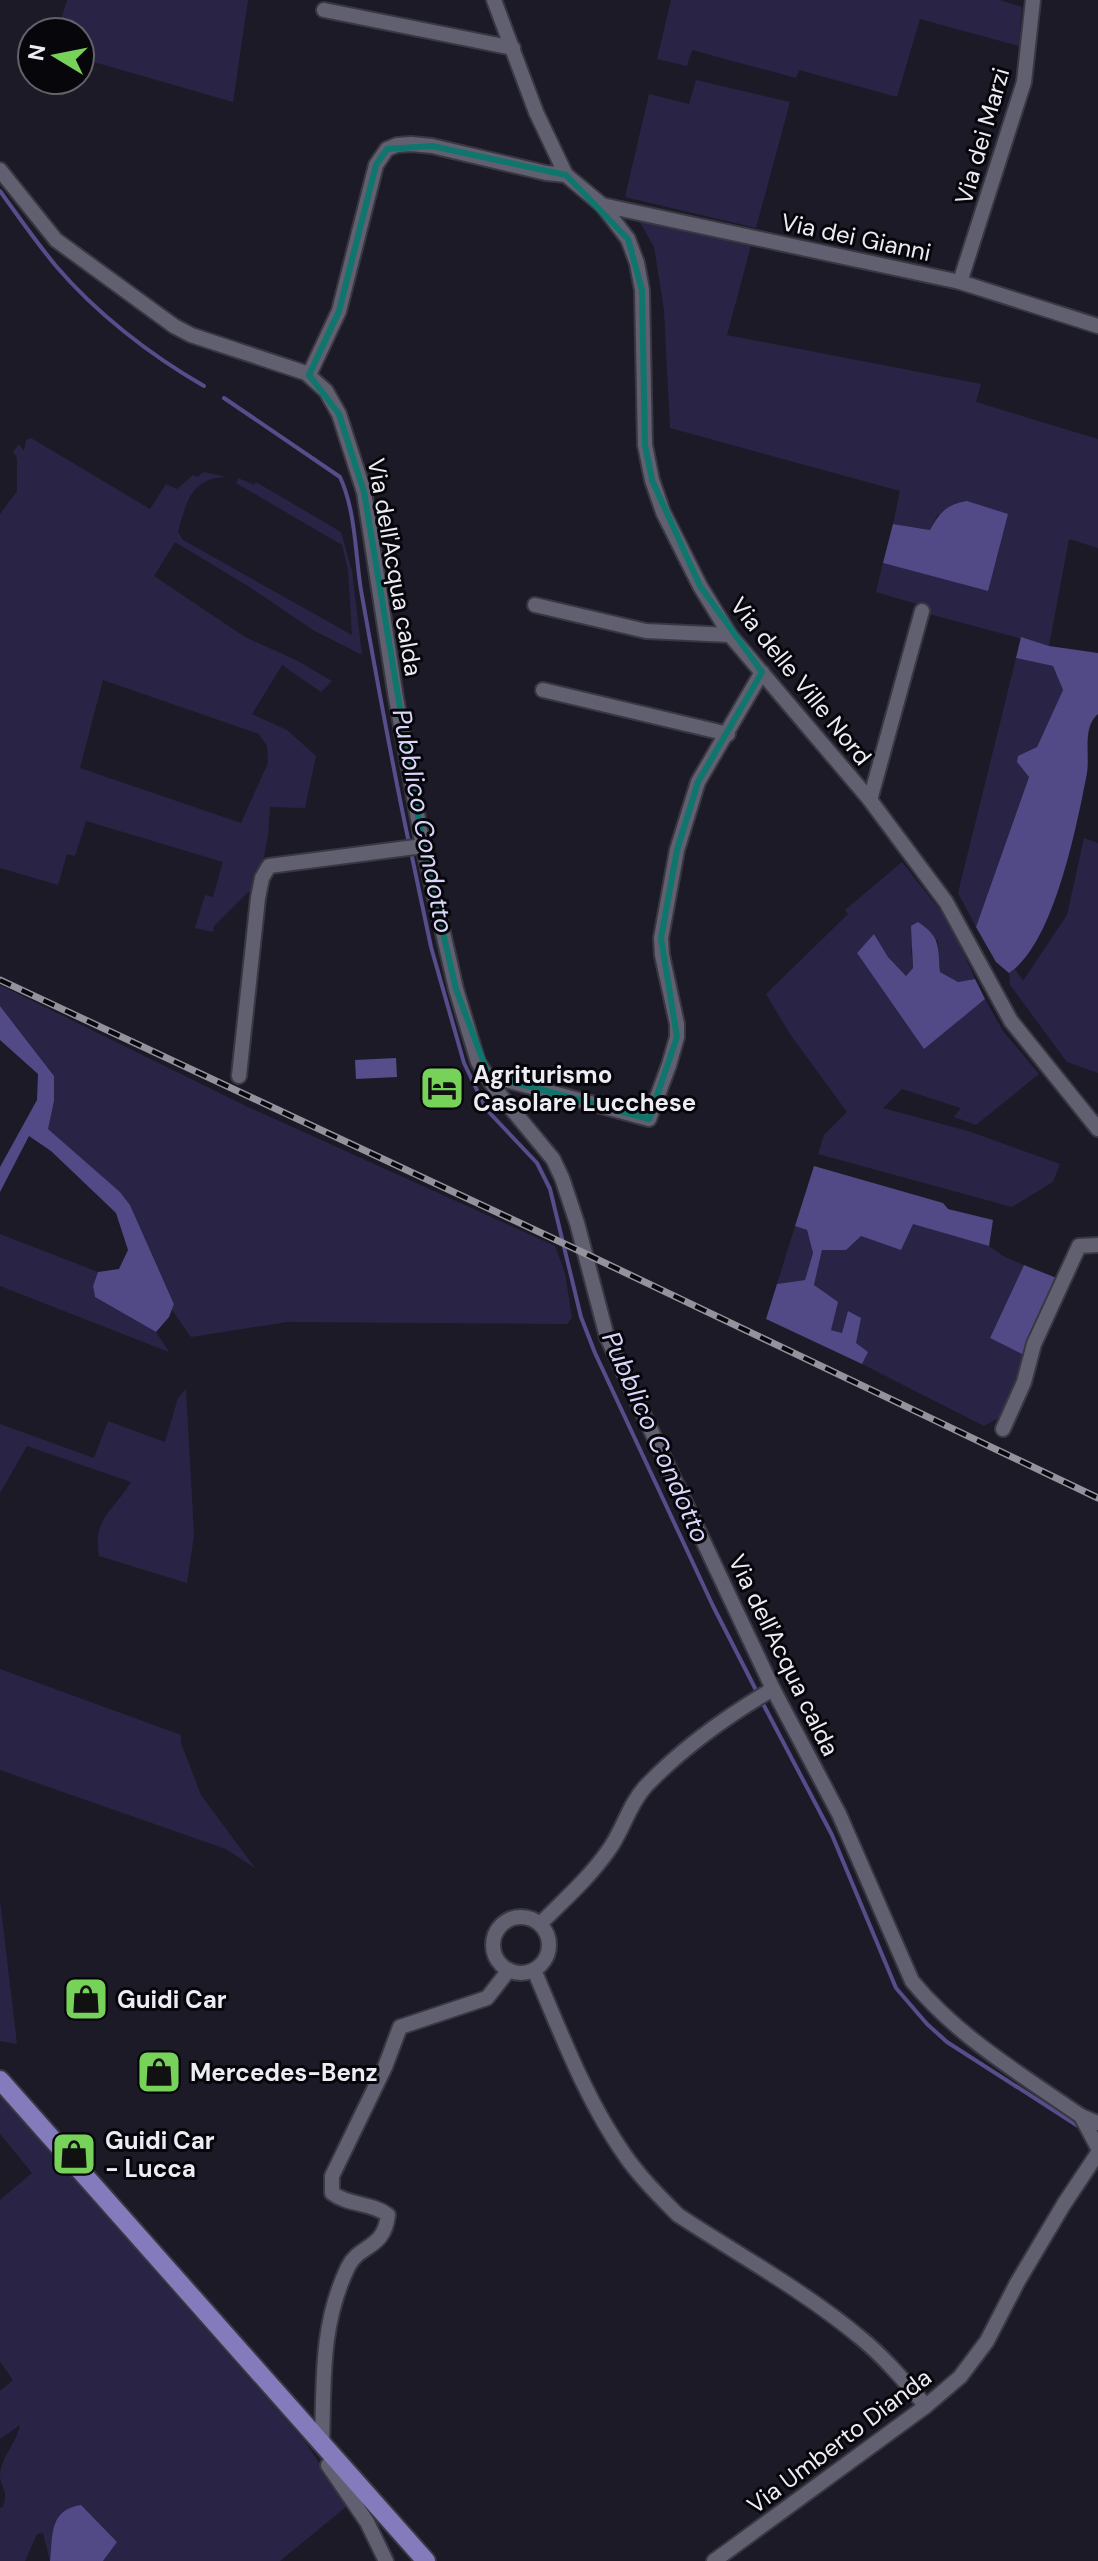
<svg xmlns="http://www.w3.org/2000/svg" width="1098" height="2561" font-family="'DM Sans',sans-serif">
	<style>
		.green { fill: #292445; fill-rule: evenodd }
		.forest { fill: #524987 }
		.water { fill: #564d8b }
		.lines { fill: none; stroke-linecap: round; stroke-linejoin: round }
		.stream { stroke: #564d8b; stroke-width: 4 }
		.minor-casing { stroke: #393842; stroke-width: 18 }
		.major-casing { stroke: #393842; stroke-width: 22 }
		.minor { stroke: #616070; stroke-width: 14 }
		.major { stroke: #847bbd; stroke-width: 18 }
		.rail-casing { stroke: #93929d; stroke-width: 7 }
		.rail { stroke: #07060b; stroke-width: 4; stroke-dasharray: 12; stroke-linecap: butt }
		.marked { fill: none; stroke: #0f766e; stroke-width: 6; stroke-linejoin: round }
		.labels { text-anchor: middle; dominant-baseline: central; stroke-width: 6; stroke-linejoin: round; paint-order: stroke }
		.street-label { font-size: 24px; fill: #ececf5; stroke: #07060b }
		.poi-label { font-size: 24px; font-weight: bold; fill: #ececf5; stroke: #07060b; text-anchor: start }
		.water-label { font-size: 26px; font-style: italic; fill: #d9d6fc; stroke: #07060b }
	</style>
	<rect width="100%" height="100%" fill="#1c1a27"/>
	<g class="green">
		<path d="M67,0H248L233,102L80,58V32H57Z"/>
		<path d="M671,0H1000L1022,7L1019,46L920,19L897,97L799,70L796,78L692,50L687,66L657,59Z"/>
		<path d="M696,80L790,102L756,228L625,197L649,94L689,104Z"/>
		<path d="M637,217L752,242L727,335L981,384L976,402L1098,439V548L1069,539L1049,646L929,614L930,608L876,592L883,563L988,591L938,514L930,530L893,524L900,491L670,428L664,310L654,247Z"/>
		<path d="M31,438L150,509L166,484L177,489L193,475L197,477L204,472L227,477C191,477 186,503 178,532L183,540L352,635L348,570L342,545L236,483L238,478L254,485L256,482L341,532L352,571L362,655L313,630L248,586L175,542L154,576L245,637L296,660L332,681L321,692L282,665L252,714L287,730L316,756L305,808L270,807L268,835L258,889L247,893L214,926L213,932L195,928L205,895L213,897L223,862L86,821L75,856L67,854L58,885L0,868V514L17,491V458L13,452L19,444L24,451L26,440ZM103,680L259,734L267,746L268,763L241,823L80,768Z"/>
		<path d="M1016,658L1053,666L1063,690L1037,747L1017,762L1029,777L976,927L958,893Z"/>
		<path d="M1084,838L1098,843V1073L1067,1062L1010,985L1009,973L1015,969L1023,981L1067,915Z"/>
		<path d="M902,862L951,924L975,979L958,982L940,972L938,940L911,949L913,968L906,976L888,957L875,935L857,953L924,1048L985,999L1003,1031L1039,1074L976,1125L954,1117L961,1108L902,1089L883,1108L968,1131L1060,1164L1053,1182L1012,1207L818,1154L824,1135L847,1112L790,1034L766,994L848,914L845,910Z"/>
		<path d="M0,985L246,1106L555,1246L565,1273L572,1318L567,1324L287,1322L191,1337L172,1310L174,1303L130,1205L120,1192L47,1129L54,1101V1076L0,1006Z"/>
		<path d="M913,1223L989,1246L1003,1256L1024,1265L990,1338L1026,1356L999,1418L984,1426L862,1364L867,1352L842,1333L831,1330L814,1285L822,1250L861,1236Z"/>
		<path d="M795,1226L807,1230L813,1253L805,1280L777,1284Z"/>
		<path d="M0,1234L98,1272L93,1286L95,1297L156,1332L169,1352L0,1286Z"/>
		<path d="M186,1389L194,1535L187,1583L99,1556C92,1518 114,1511 131,1482L27,1446L0,1493V1424L94,1458L108,1421L165,1442L178,1398Z"/>
		<path d="M0,1669L181,1735V1743L201,1795L255,1868L226,1849L0,1770Z"/>
		<path d="M0,1902L1,1909L17,2044L0,2041Z"/>
		<path d="M0,2096L306,2443L347,2506L280,2561H103L117,2541L55,2522L50,2561L43,2533L37,2534L25,2561H0V2508L3,2507C9,2488 0,2489 0,2475C1,2458 17,2442 20,2425L0,2439V2391L13,2380L0,2362V2200L32,2173L0,2134Z"/>
	</g>
	<g class="forest">
		<path d="M967,501L1008,514L988,591L883,563L893,524L930,530C940,512 946,505 967,501Z"/>
		<path d="M1021,637L1049,646L1098,653V714C1082,727 1090,755 1087,773C1077,825 1054,944 1009,973L996,962L976,927L1029,777L1017,762L1018,756L1037,747L1063,690L1053,666L1016,658Z"/>
		<path d="M918,922C941,937 938,947 940,972L958,982L975,979L985,999L924,1049L857,953L874,934L888,957L906,976L913,968L911,926Z"/>
		<path d="M0,1006L54,1076V1101L48,1129L120,1192L130,1205L174,1304L169,1317L156,1332L95,1297L93,1286L98,1272L119,1269L128,1250L116,1213L51,1151L29,1136L0,1192V1167L37,1100L38,1074L0,1040Z"/>
		<path d="M814,1166L943,1203L948,1209L993,1220L989,1246L913,1224L901,1250L861,1236L846,1250H822L814,1285L838,1302L831,1330L842,1333L848,1311L861,1318L856,1343L868,1352L862,1364L766,1319L777,1284L805,1280L813,1253L807,1230L795,1226Z"/>
		<path d="M1024,1265L1059,1279L1026,1356L990,1338Z"/>
		<path d="M81,2505L117,2542L103,2561H50C53,2535 49,2510 81,2505Z"/>
	</g>
	<path class="water" d="M396,1058L397,1077L356,1079L355,1060Z"/>
	<g class="lines">
		<g class="stream">
			<path d="M0,191C18,216 36,242 56,266C96,313 150,355 204,386"/>
			<path d="M224,398L340,477C356,512 355,553 361,590C376,675 391,759 409,843"/>
			<path d="M411,852L431,947L464,1063L486,1109L537,1163L550,1189L581,1317L595,1353L713,1606L757,1692"/>
			<path d="M761,1700L832,1835L896,1988L927,2024L947,2042L1078,2126"/>
		</g>
		<g class="minor-casing">
			<g id="minor">
				<path d="M494,0L536,112L566,175L602,205L628,239L637,263L642,290L645,445L652,480L663,512L700,586L730,635L870,800L946,902L1011,1021L1098,1129"/>
				<path d="M324,10L513,48"/>
				<path d="M0,170L56,240L174,326L191,335L306,373L326,391L339,414L364,492L396,698L423,846L456,989L478,1062L496,1090L553,1159L562,1178L577,1223L607,1337L773,1689L839,1814L912,1981C958,2037 1022,2075 1081,2116L1098,2123"/>
				<path d="M602,205L960,282L1098,326"/>
				<path d="M960,282L1024,82L1033,0"/>
				<path d="M309,375L339,311L376,165L387,149L397,145L411,144L432,146L546,173L566,175"/>
				<path d="M535,605L646,631L730,635"/>
				<path d="M543,690L728,734"/>
				<path d="M870,800L922,611"/>
				<path d="M239,1076L258,898L262,878L269,866L423,846"/>
				<path d="M491,1082L502,1079L649,1119L669,1065L677,1037V1024L662,955L661,938L677,850L698,782L762,672"/>
				<path d="M1003,1429L1024,1382L1034,1344L1079,1246L1098,1245"/>
				<circle cx="521" cy="1945" r="28"/>
				<path d="M540,1924C564,1900 589,1878 608,1851C623,1831 628,1806 645,1787C682,1748 727,1716 773,1689"/>
				<path d="M534,1970C561,2033 585,2098 624,2154C639,2176 659,2196 678,2215C739,2255 806,2292 862,2339C886,2359 906,2383 926,2406"/>
				<path d="M1081,2116L1098,2148"/>
				<path d="M322,2445C324,2383 320,2325 348,2267C359,2244 384,2250 388,2215C371,2202 349,2206 332,2193V2176L385,2067L400,2027L487,1998L509,1970"/>
				<path d="M335,2459L328,2465L367,2522L386,2561"/>
				<path d="M714,2561L926,2406L960,2377L987,2341L1017,2283L1064,2204L1098,2153"/>
			</g>
		</g>
		<g class="major-casing">
			<path id="major" d="M0,2080L426,2561"/>
		</g>
		<use href="#minor" class="minor"/>
		<use href="#major" class="major"/>
		<g class="rail-casing">
			<path id="rail" d="M0,980L584,1253L1098,1498"/>
		</g>
		<use href="#rail" class="rail"/>
	</g>
	<path class="marked" d="M432,146L566,175L628,239L642,290L645,445L652,480L700,586L762,672L698,782L677,850L661,938L677,1037L649,1119L502,1079L491,1082L456,989L423,846L364,492L339,414L309,375L339,311L376,165L387,149Z"/>
	<defs>
		<g id="hotel-square" transform="scale(2.3)"><rect x="-9" y="-9" width="18" height="18" rx="4" fill="#77d259" stroke="#07060b"/><path d="M-6-4.5h1.5V1H6V5H4.5V3h-9V5H-6ZM-4 0a1.8 1.8 0 1 1 3.6 0ZM.5 0V-2.5h3Q6-2.5 6 0Z" fill="#111"/></g>
		<g id="shop-square" transform="scale(2.3)"><rect x="-9" y="-9" width="18" height="18" rx="4" fill="#77d259" stroke="#07060b"/><path d="M-5-2.5h2.3a2.7 3.5 0 0 1 5.4 0H5L5.5 6h-11ZM-1.5-2.5h3a1.5 2.3 0 0 0-3 0Z" fill="#111"/></g>
	</defs>
	<g fill-rule="evenodd">
		<use href="#hotel-square" x="442" y="1088"/>
		<use href="#shop-square" x="86" y="1999"/>
		<use href="#shop-square" x="159" y="2072"/>
		<use href="#shop-square" x="74" y="2154"/>
	</g>
	<g class="labels">
		<g class="street-label">
			<text transform="translate(982 136) rotate(-74)">Via dei Marzi</text>
			<text transform="translate(856 237) rotate(12)">Via dei Gianni</text>
			<text transform="translate(395 567) rotate(80)">Via dell'Acqua calda</text>
			<text transform="translate(801 681) rotate(51)">Via delle Ville Nord</text>
			<text transform="translate(784 1655) rotate(64)">Via dell'Acqua calda</text>
			<text transform="translate(839 2441) rotate(-37)">Via Umberto Dianda</text>
		</g>
		<g class="poi-label">
			<text x="473" y="1074">Agriturismo<tspan x="473" dy="28">Casolare Lucchese</tspan></text>
			<text x="117" y="1999">Guidi Car</text>
			<text x="190" y="2072">Mercedes-Benz</text>
			<text x="105" y="2140">Guidi Car<tspan x="105" dy="28">- Lucca</tspan></text>
		</g>
		<g class="water-label">
			<text transform="translate(423 821) rotate(79)">Pubblico Condotto</text>
			<text transform="translate(656 1437) rotate(66)">Pubblico Condotto</text>
		</g>
	</g>
	<g transform="translate(56 56) rotate(280)"><circle r="38" fill="#07060b" stroke="#636269" stroke-width="2"/>
	<path d="M0-6L14 30L0 20L-14 30Z" fill="#77d259"/>
	<text y="-12" font-size="22" font-weight="bold" text-anchor="middle" fill="#ececf5">N</text>
	</g>
</svg>
